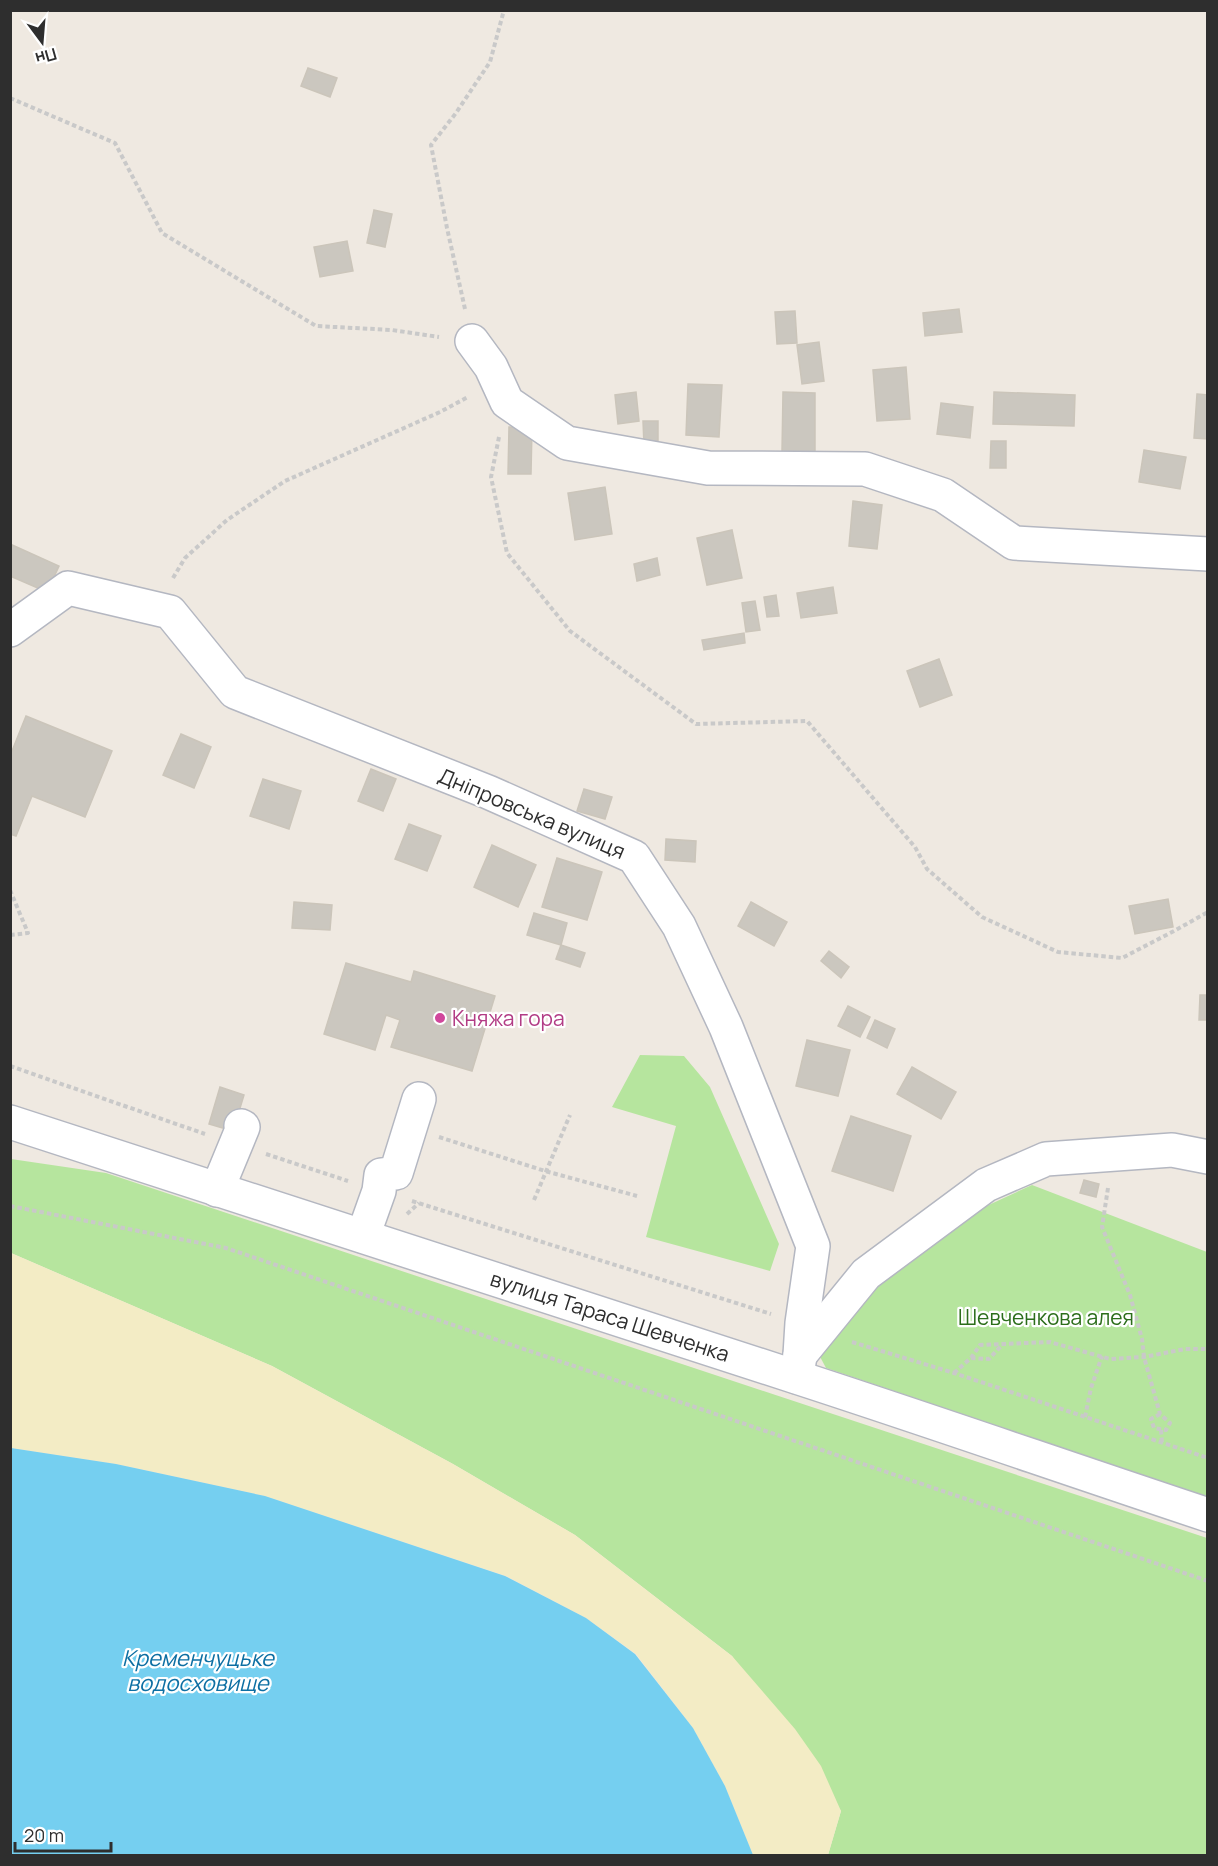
<svg xmlns="http://www.w3.org/2000/svg" width="1218" height="1866" font-family="Manrope,sans-serif">
	<style>
		.green { fill: #b6e59e }
		.sand { fill: #f3ecc5 }
		.water { fill: #75cff0 }
		.building { fill: #cbc7bf; stroke: #cbc5ba; stroke-width: 1.5 }
		.lines { fill: none; stroke-linecap: round; stroke-linejoin: round }
		.minor-casing { stroke: #b4b7c1; stroke-width: 36 }
		.path { stroke: #c9c9c9; stroke-width: 4; stroke-dasharray: 4.5 3; stroke-linecap: butt }
		.minor { stroke: #fff; stroke-width: 33 }
		.hotel-dot { fill: #d1479c; stroke: #fff; stroke-width: 2 }
		.labels { text-anchor: middle; dominant-baseline: central; stroke-width: 4.5; stroke-linejoin: round; paint-order: stroke }
		.street-label { font-size: 21px; fill: #2e2e2e; stroke: #fff }
		.hotel-label { font-size: 21px; fill: #b23c85; stroke: #fff; text-anchor: start }
		.park-label { font-size: 21px; fill: #2c6e1b; stroke: #fff }
		.water-label { font-size: 22px; font-style: italic; fill: #0d6fa3; stroke: #fff }
	</style>
	<rect width="100%" height="100%" fill="#efe9e1"/>
	<g class="green">
		<path d="M640,1055L684,1056L710,1087L779,1244L770,1271L646,1237L676,1126L612,1107Z"/>
		<path d="M11,1159L106,1173L1207,1538V1855H828L841,1811L732,1656L575,1535L453,1464L272,1366L11,1253Z"/>
		<path d="M1032,1185L1207,1252V1497L826,1368L817,1351L855,1300L943,1226Z"/>
	</g>
	<path class="sand" d="M11,1253L272,1366L453,1464L575,1535L732,1656L795,1729L821,1766L841,1811L828,1855H753L725,1786L693,1728L636,1654L586,1618L506,1576L265,1496L116,1464L11,1448Z"/>
	<path class="water" d="M11,1448L116,1464L265,1496L505,1576L586,1618L635,1654L693,1728L725,1786L753,1855H11Z"/>
	<g class="building">
		<path d="M308,68L337,78L330,97L301,86Z"/>
		<path d="M374,210L392,214L385,247L367,243Z"/>
		<path d="M347,241L353,271L320,277L314,247Z"/>
		<path d="M959,309L962,332L925,336L923,313Z"/>
		<path d="M795,311L797,343L777,344L775,312Z"/>
		<path d="M819,342L824,381L802,384L797,345Z"/>
		<path d="M906,367L910,419L877,421L873,370Z"/>
		<path d="M688,384L722,385L719,437L686,435Z"/>
		<path d="M636,392L639,421L618,424L615,395Z"/>
		<path d="M783,392L815,393V452H782Z"/>
		<path d="M994,392L1075,395L1074,426L993,424Z"/>
		<path d="M1197,394L1208,395V439L1194,438Z"/>
		<path d="M941,403L973,407L970,438L937,434Z"/>
		<path d="M643,421H658V444L644,445Z"/>
		<path d="M509,427L532,428L531,474H508Z"/>
		<path d="M991,441H1006V468H990Z"/>
		<path d="M1144,450L1186,457L1180,489L1139,482Z"/>
		<path d="M605,487L612,534L575,540L568,493Z"/>
		<path d="M853,501L882,505L877,549L849,546Z"/>
		<path d="M732,530L742,578L707,585L697,538Z"/>
		<path d="M10,544L59,566L47,592L10,576Z"/>
		<path d="M657,558L660,575L637,581L634,564Z"/>
		<path d="M833,587L837,613L801,618L797,593Z"/>
		<path d="M776,595L779,616L767,617L764,597Z"/>
		<path d="M755,601L760,630L746,632L742,603Z"/>
		<path d="M744,633L745,643L704,650L702,640Z"/>
		<path d="M939,659L952,695L920,707L907,671Z"/>
		<path d="M26,716L112,751L85,817L32,796L16,836L10,834V751H12Z"/>
		<path d="M181,734L211,747L194,788L163,775Z"/>
		<path d="M371,769L396,779L383,811L358,801Z"/>
		<path d="M263,779L301,791L289,829L250,816Z"/>
		<path d="M584,789L612,797L605,819L577,811Z"/>
		<path d="M409,824L441,836L427,871L395,859Z"/>
		<path d="M666,839L696,841L695,862L665,860Z"/>
		<path d="M492,845L536,865L518,907L474,887Z"/>
		<path d="M557,858L602,872L587,920L542,907Z"/>
		<path d="M1168,899L1173,927L1135,934L1129,906Z"/>
		<path d="M294,902L332,905L330,930L292,928Z"/>
		<path d="M751,902L787,922L774,946L738,926Z"/>
		<path d="M534,913L567,923L561,945L527,935Z"/>
		<path d="M561,945L585,953L580,967L556,959Z"/>
		<path d="M829,951L849,967L841,978L821,961Z"/>
		<path d="M346,963L411,982L414,971L495,996L472,1071L391,1047L400,1020L386,1015L375,1050L324,1034Z"/>
		<path d="M1200,995H1208V1020H1199Z"/>
		<path d="M848,1006L870,1017L860,1037L838,1026Z"/>
		<path d="M875,1020L895,1029L887,1048L867,1038Z"/>
		<path d="M807,1040L850,1050L838,1096L796,1086Z"/>
		<path d="M912,1067L956,1092L941,1119L897,1094Z"/>
		<path d="M220,1087L244,1095L233,1131L209,1124Z"/>
		<path d="M851,1116L911,1136L893,1191L832,1171Z"/>
		<path d="M1084,1180L1099,1184L1096,1197L1080,1193Z"/>
	</g>
	<g class="lines">
		<g class="minor-casing">
			<g id="minor">
				<path d="M472,341L491,367L507,402L567,443L708,468L865,469L943,495L1014,543L1208,554"/>
				<path d="M10,630L68,588L170,612L235,692L488,792L634,857L679,926L726,1027L813,1246L802,1323L800,1355L797,1377"/>
				<path d="M10,1122C271,1208 533,1290 793,1376C932,1421 1069,1469 1208,1515"/>
				<path d="M217,1190L243,1127L241,1126"/>
				<path d="M363,1236L379,1191L381,1175L396,1173L419,1099"/>
				<path d="M800,1355L866,1274L986,1185L1046,1159L1172,1150L1208,1157"/>
			</g>
		</g>
		<g class="path">
			<path d="M10,98L115,143L162,233L316,326L392,330L439,337"/>
			<path d="M465,309L447,228L431,145L456,113L490,62L504,10"/>
			<path d="M499,437L491,477L507,553L570,631L696,724L807,721L915,847L927,869L982,917L1058,952L1122,958L1174,931L1208,912"/>
			<path d="M173,578L185,558L227,520L285,481L440,412L468,397"/>
			<path d="M10,890L28,933L10,935"/>
			<path d="M10,1066L205,1134"/>
			<path d="M439,1137L545,1171L637,1196"/>
			<path d="M266,1154L348,1181"/>
			<path d="M1108,1188L1102,1227L1130,1295L1142,1339L1144,1357L1160,1414L1170,1423L1166,1430L1154,1428L1151,1419L1160,1414"/>
			<path d="M534,1200L570,1115"/>
			<path d="M412,1201L771,1314"/>
			<path d="M10,1206L226,1248L1208,1581"/>
			<path d="M407,1214L419,1203"/>
			<path d="M852,1342L954,1373L1208,1458"/>
			<path d="M971,1358L989,1359L1001,1346"/>
			<path d="M954,1373L971,1358L980,1345L1050,1342L1110,1359L1144,1357L1185,1349H1208"/>
			<path d="M1085,1417L1091,1388L1102,1356"/>
			<path d="M1161,1430L1162,1443"/>
		</g>
		<use href="#minor" class="minor"/>
	</g>
	<circle class="hotel-dot" cx="440" cy="1018" r="6"/>
	<g class="labels">
		<g class="street-label">
			<text transform="translate(532 813) rotate(23)">Дніпровська вулиця</text>
			<text transform="translate(610 1316) rotate(18)">вулиця Тараса Шевченка</text>
		</g>
		<g class="hotel-label">
			<text x="452" y="1018">Княжа гора</text>
		</g>
		<g class="park-label">
			<text x="1046" y="1317">Шевченкова алея</text>
		</g>
		<g class="water-label">
			<text x="198" y="1658">Кременчуцьке<tspan x="198" dy="25">водосховище</tspan></text>
		</g>
	</g>
	<rect width="1218" height="1866" fill="none" stroke="#2e2e2e" stroke-width="24"/>
	<g transform="translate(42 42) rotate(164)" stroke="#ffffff" stroke-width="4.5" paint-order="stroke">
	<path d="M0-4.5L10 22L0 15L-10 22Z" fill="#2e2e2e"/>
	<text y="-9" font-size="16" font-weight="bold" text-anchor="middle" fill="#2e2e2e">Пн</text>
	</g>
	<path d="M15 1842v9h96v-9" fill="none" stroke="#2e2e2e" stroke-width="3"/>
	<text x="24" y="1842" font-size="18" fill="#2e2e2e" stroke="#ffffff" stroke-width="4.5" paint-order="stroke">20 m</text>
</svg>
